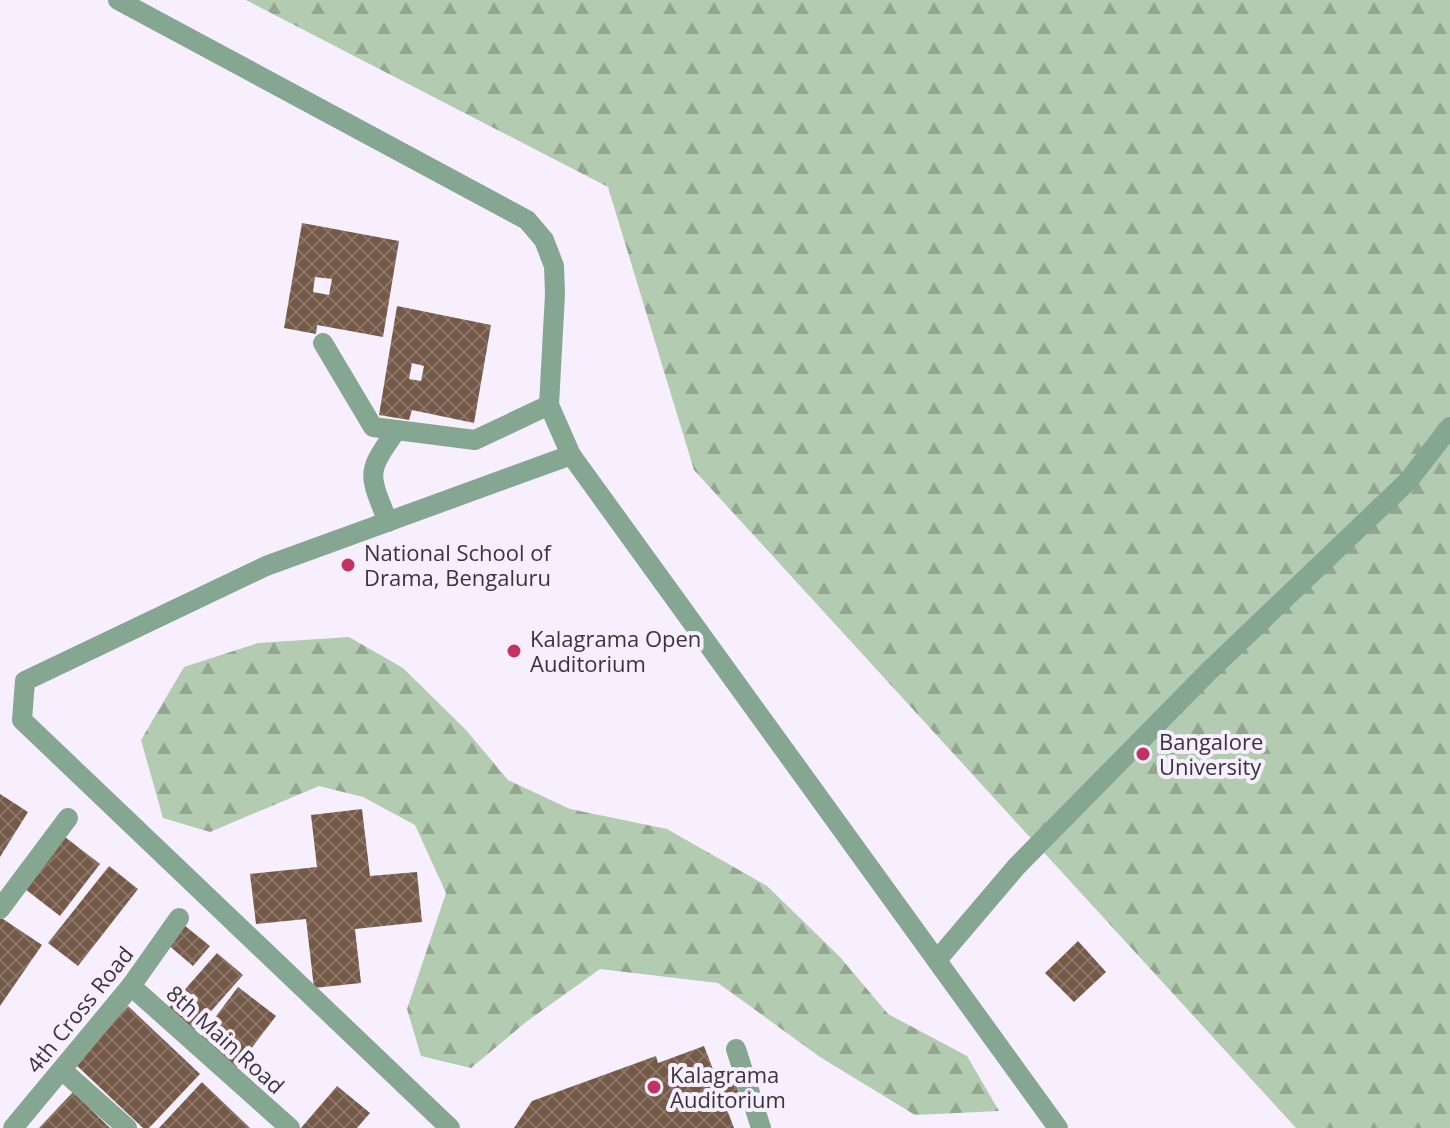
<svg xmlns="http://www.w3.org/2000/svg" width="1450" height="1128" font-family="'Open Sans',sans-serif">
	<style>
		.forest { fill: url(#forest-firs) }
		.building { fill: url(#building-cross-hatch); fill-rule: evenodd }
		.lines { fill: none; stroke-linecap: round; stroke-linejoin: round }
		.minor { stroke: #85a691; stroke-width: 20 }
		.poi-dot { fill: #c2345f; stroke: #f7effe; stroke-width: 3 }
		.labels { text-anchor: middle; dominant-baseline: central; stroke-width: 8; stroke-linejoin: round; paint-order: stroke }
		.poi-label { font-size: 22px; fill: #39353c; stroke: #f7effe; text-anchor: start }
		.street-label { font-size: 22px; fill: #39353c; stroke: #f7effe }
	</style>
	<defs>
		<pattern id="forest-firs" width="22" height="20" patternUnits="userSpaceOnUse" patternTransform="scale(2)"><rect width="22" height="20" fill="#b3cbb0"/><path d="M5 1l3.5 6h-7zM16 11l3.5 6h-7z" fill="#93a690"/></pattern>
		<pattern id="building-cross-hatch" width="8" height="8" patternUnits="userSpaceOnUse" patternTransform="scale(2)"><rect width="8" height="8" fill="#755a48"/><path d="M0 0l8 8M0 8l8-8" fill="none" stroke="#897467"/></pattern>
	</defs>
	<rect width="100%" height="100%" fill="#f7effe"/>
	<g class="forest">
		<path d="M246,0H1450V1128H1296L694,470L608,187Z"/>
		<path d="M349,637L403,668L466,730L508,780L570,809L667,829L767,886L840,957L888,1014L967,1056L999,1111L915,1115L820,1057L718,983L600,969L526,1022L471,1068L421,1056L407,1009L446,893L415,825L363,797L319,786L210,832L163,818L141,740L184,667L258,643Z"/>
	</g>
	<g class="building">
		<path d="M302,223L399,241L383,337L317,325L316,334L284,328ZM315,277L332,279L329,295L313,292Z"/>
		<path d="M397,306L491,325L474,423L412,410L409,420L379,415ZM412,363L424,366L421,381L409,379Z"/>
		<path d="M0,794L28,812L0,857Z"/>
		<path d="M362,809L370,876L417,872L422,922L355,929L361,983L314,988L306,919L256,924L250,874L317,867L311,815Z"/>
		<path d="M65,837L100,864L60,916L25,889Z"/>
		<path d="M109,866L138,889L78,966L48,943Z"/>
		<path d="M0,917L42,945L0,1006Z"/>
		<path d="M184,925L210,946L193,966L167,944Z"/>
		<path d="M1078,941L1106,972L1074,1002L1045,973Z"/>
		<path d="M217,953L243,975L191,1034L166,1011Z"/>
		<path d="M238,987L276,1016L234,1071L196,1043Z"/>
		<path d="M128,1006L200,1074L149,1128H143L74,1063Z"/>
		<path d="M704,1046L714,1072L730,1067L742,1101L726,1107L734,1128H514L532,1101L656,1056L658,1063Z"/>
		<path d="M202,1082L250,1128H159Z"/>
		<path d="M337,1086L370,1113L357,1128H301Z"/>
		<path d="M73,1092L110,1128H39Z"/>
	</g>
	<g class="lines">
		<g class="minor">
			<path d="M118,0L527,220L544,240L554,266L555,294L549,405L571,455"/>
			<path d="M323,343L373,427L475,440L549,405"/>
			<path d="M388,522C369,474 365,474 396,431"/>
			<path d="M0,909L68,818"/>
			<path d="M937,960L1017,866L1208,672L1408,481L1450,427"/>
			<path d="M131,986L290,1128"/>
			<path d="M736,1049L761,1128"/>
			<path d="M62,1070L127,1128"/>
			<path d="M13,1128L131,986L179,918"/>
			<path d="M450,1128L22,720L25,681L266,566L571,455L1058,1128"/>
		</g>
	</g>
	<g class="poi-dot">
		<circle cx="348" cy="565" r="8"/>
		<circle cx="514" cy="651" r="8"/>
		<circle cx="1143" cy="754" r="8"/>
		<circle cx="654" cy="1087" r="8"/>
	</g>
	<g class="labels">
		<g class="poi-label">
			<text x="364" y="552">National School of<tspan x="364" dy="25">Drama, Bengaluru</tspan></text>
			<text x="530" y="638">Kalagrama Open<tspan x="530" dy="25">Auditorium</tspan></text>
			<text x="1159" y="741">Bangalore<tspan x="1159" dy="25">University</tspan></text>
			<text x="670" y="1074">Kalagrama<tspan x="670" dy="25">Auditorium</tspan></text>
		</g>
		<g class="street-label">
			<text transform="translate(79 1009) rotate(-51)">4th Cross Road</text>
			<text transform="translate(226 1039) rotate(42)">8th Main Road</text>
		</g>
	</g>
</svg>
